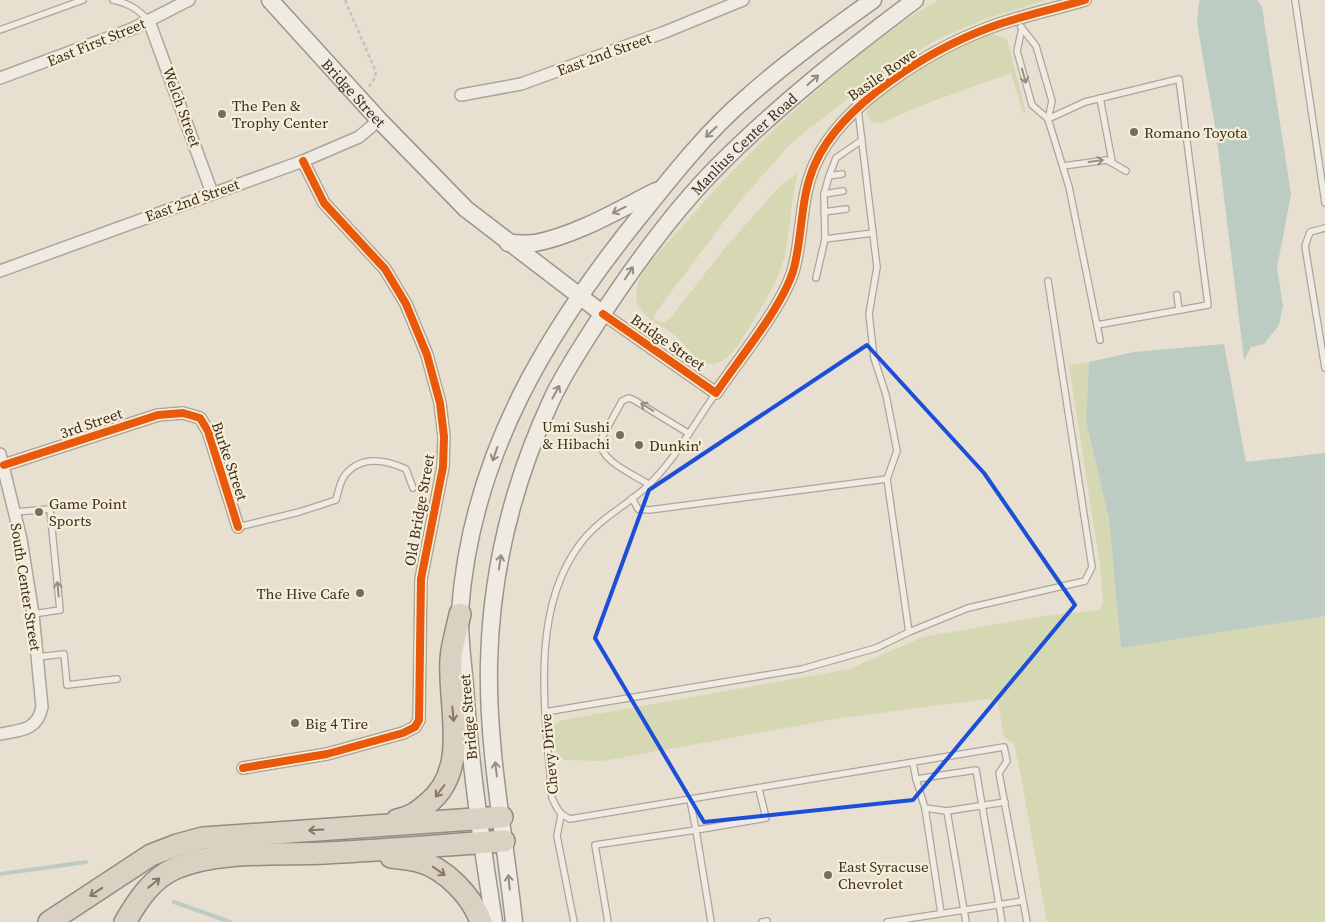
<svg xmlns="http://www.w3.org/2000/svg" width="1325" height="922" font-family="'Source Serif 4',serif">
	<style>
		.green { fill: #d6d7b3 }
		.water { fill: #bcccc2 }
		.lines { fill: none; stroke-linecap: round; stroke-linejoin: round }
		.stream { stroke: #bcccc2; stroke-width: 4 }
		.lane-casing { stroke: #ada599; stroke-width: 8 }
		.street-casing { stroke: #ada599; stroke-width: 14 }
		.secondary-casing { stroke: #9c958a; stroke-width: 19 }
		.highway-casing { stroke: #928b80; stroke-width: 24 }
		.path { stroke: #c8c2b9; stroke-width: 2.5; stroke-dasharray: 4 2.5; stroke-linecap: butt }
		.lane { stroke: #efebe3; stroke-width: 5.5 }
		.street { stroke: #efebe3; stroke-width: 11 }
		.secondary { stroke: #efebe3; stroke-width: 16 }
		.highway { stroke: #dad1c2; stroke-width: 21 }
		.cycleway-casing { stroke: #f7eed8; stroke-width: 11 }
		.cycleway { stroke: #e8590c; stroke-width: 8 }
		.oneway { stroke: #968c82 }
		.oneway2 { stroke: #847769 }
		.marked { fill: none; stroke: #1d4ed8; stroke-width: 4; stroke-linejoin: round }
		.poi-dot { fill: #786c5e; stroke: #f7eed8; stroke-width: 2 }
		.labels { text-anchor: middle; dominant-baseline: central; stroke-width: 4.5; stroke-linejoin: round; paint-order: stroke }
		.street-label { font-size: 15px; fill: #3d2e20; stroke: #f7eed8 }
		.poi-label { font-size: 15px; fill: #3d2e20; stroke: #f7eed8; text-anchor: start }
	</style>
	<rect width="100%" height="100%" fill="#e7e0d1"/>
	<g class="green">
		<path d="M938,0H1047L984,19L934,41L855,93L791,143L735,207L656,312L654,320L664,323L672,316L724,249L779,187L798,173C790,201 791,230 784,258C778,283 763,304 750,326C743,336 736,352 725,359C701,374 693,352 679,339C660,320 626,317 639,281C643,268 671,239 681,228C745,154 817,85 896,26C909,17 924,9 938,0Z"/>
		<path d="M991,34L1003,37L1008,42L1026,113H1023L1011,73L917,107L882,123L872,122L867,116V104C907,77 946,51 991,34Z"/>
		<path d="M1089,362L1086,421L1109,519L1121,648L1325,616V922H1047L1021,776L1014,744L1004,737L998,701L986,699L835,719L603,761L564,760L553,748V725L563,720L849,669L923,637L1050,615L1100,610L1103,601L1100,566L1069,365Z"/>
	</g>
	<g class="water">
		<path d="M1203,0H1257L1262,7L1291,194L1277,268L1283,306L1279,325L1264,344L1251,347L1244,360L1216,132L1197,23L1199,1Z"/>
		<path d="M1224,344L1246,462L1325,453V616L1121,648L1109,519L1086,421L1089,362L1134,352Z"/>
	</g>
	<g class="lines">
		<g class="stream">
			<path d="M0,874L86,862"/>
			<path d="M174,902L230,922"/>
		</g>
		<g class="lane-casing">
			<g id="lane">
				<path d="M113,0C128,3 138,9 149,21"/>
				<path d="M1295,0L1325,203"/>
				<path d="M1021,27L1036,46L1052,101L1048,119"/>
				<path d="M1022,28L1017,51L1032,105L1048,119L1069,187L1100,340"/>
				<path d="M0,30L83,0"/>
				<path d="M1100,98L1112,161"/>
				<path d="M1048,119L1085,102L1179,79L1208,305L1097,325"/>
				<path d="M1063,166L1107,160L1126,171"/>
				<path d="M829,176L842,174"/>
				<path d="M824,194L843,191"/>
				<path d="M824,212L846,209"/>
				<path d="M1325,228L1310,232L1305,246L1325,368"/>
				<path d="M825,239L873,233"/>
				<path d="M816,278L825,239L824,194L829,176L836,158L862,140"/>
				<path d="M1177,295L1179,310"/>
				<path d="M716,393C693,425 673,464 643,490C622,508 597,521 580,544C528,613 546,717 552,798C557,809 559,814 570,819L1004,747L1007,761L999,773L1027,922"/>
				<path d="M648,484C633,474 600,461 600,441L622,401L629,398L634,400L688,433"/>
				<path d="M632,498L638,509L649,510L887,479"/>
				<path d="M15,512L50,509L60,610L33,614"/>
				<path d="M238,527L299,512L336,500C338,493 340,481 345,475C361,455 386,460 406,469L413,488"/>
				<path d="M909,632L968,608L1085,581L1092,567L1048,281"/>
				<path d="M37,657L64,654L67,685L117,679"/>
				<path d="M545,712L802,669L876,648L909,632L887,479L897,451L886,395L874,358L869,314L877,267L858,109"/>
				<path d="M913,763L916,779L925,808L941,913"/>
				<path d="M916,779L976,770L1002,922"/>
				<path d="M690,800L696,830L766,818L759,789"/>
				<path d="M925,808L947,811"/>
				<path d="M561,815L557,836L574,922"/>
				<path d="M608,922L595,845L696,830L711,922"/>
				<path d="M762,922L767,921"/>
				<path d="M887,922L1023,901"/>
				<path d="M966,922L947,811L1005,802"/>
			</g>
		</g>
		<g class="street-casing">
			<g id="street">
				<path d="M149,21L212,193"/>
				<path d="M0,78L132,29L189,0"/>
				<path d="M461,95L521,84L665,32L743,0"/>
				<path d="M0,271L303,161L359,137L379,120"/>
				<path d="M603,314L716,393C739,359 784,305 794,268C803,233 800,197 815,164C841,104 931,49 991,27C1021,16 1054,9 1085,0"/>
				<path d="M0,454L21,539L33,614L42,707C37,731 21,730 0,734"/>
				<path d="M4,465L158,415L183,413L200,418L208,431L238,527"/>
				<path d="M243,768L327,754L403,733L415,727L419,720L421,579L443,467L444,437L440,403L427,355L406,304L385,269L324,203L303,161"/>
			</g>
		</g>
		<g class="secondary-casing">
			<g id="secondary">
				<path id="s1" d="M270,0L379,120L466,209L603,314"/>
				<path d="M508,243C517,243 527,244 535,243C577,235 618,210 656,191"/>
				<path d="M494,922C482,844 470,765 465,686C463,662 459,635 460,611C471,455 548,329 644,211C676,171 707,132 745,99C785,63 830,31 873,0"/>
				<path id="s2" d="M514,922C505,837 487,749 489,663C491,573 513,483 551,401C565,370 585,342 603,313C638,260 675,209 720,164C780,104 847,51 915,0"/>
			</g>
		</g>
		<g class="highway-casing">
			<g id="highway">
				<path d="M397,820C410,817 417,813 427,804C471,770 448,707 451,659C452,644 457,629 460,614"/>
				<path d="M391,857C400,858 410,859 418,861C445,868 472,896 481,922"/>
				<path d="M49,922L151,855L177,845L203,838L502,817"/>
				<path d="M125,922C138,900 152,878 176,868C218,850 281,855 326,853C386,850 445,845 504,841"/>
			</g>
		</g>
		<path class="path" d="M345,0L376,72L374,79L368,88"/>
		<use href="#lane" class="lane"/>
		<use href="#street" class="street"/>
		<use href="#secondary" class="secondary"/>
		<use href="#highway" class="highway"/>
		<g class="cycleway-casing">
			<g id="cycleway">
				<path d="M603,314L716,393C739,359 784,305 794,268C803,233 800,197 815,164C841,104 931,49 991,27C1021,16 1054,9 1085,0"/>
				<path d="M4,465L158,415L183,413L200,418L208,431L238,527"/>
				<path d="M243,768L327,754L403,733L415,727L419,720L421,579L443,467L444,437L440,403L427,355L406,304L385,269L324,203L303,161"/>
			</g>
		</g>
		<use href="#cycleway" class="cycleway"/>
	</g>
	<defs><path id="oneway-shaft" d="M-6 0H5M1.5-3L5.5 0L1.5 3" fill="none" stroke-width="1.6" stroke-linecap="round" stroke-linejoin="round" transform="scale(1.25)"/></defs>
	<g class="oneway">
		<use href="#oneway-shaft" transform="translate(1024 76) rotate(74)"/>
		<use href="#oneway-shaft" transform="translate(813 80) rotate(-42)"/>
		<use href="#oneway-shaft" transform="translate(711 132) rotate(136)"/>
		<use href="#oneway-shaft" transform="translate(1096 161) rotate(-8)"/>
		<use href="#oneway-shaft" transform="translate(619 210) rotate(153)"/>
		<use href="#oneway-shaft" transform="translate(629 273) rotate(-57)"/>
		<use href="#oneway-shaft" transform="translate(556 392) rotate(-61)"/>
		<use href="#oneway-shaft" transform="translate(647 407) rotate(-148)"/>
		<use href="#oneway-shaft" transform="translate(495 454) rotate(109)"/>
		<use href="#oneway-shaft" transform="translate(500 562) rotate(-81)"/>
		<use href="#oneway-shaft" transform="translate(58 589) rotate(-95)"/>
		<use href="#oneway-shaft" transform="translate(496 769) rotate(-97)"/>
		<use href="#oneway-shaft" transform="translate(509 882) rotate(-96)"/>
	</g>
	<g class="oneway2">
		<use href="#oneway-shaft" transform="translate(453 714) rotate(85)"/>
		<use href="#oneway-shaft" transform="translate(440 791) rotate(127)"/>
		<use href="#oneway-shaft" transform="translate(316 830) rotate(177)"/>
		<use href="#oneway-shaft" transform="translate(439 871) rotate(35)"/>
		<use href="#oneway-shaft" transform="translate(154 883) rotate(-40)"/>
		<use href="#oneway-shaft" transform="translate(96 892) rotate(147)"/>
	</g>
	<path class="marked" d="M867,345L984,473L1075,605L913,800L704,822L595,638L649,490Z"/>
	<g class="poi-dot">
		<circle cx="222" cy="114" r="5"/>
		<circle cx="1134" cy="132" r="5"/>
		<circle cx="620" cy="435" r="5"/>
		<circle cx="639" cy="445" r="5"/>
		<circle cx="39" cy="512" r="5"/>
		<circle cx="360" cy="593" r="5"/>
		<circle cx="295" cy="723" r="5"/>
		<circle cx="828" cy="875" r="5"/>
	</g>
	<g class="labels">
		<g class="street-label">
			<text transform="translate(96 42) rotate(-22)">East First Street</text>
			<text transform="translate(604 54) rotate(-20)">East 2nd Street</text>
			<text transform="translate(882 74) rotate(-35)">Basile Rowe</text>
			<text stroke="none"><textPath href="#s1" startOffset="125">Bridge Street</textPath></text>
			<text transform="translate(182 107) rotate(70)">Welch Street</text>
			<text stroke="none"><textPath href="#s2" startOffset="855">Manlius Center Road</textPath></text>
			<text transform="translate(192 200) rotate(-20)">East 2nd Street</text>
			<text transform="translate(668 342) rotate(35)">Bridge Street</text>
			<text transform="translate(91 423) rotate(-19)">3rd Street</text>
			<text transform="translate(230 461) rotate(71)">Burke Street</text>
			<text transform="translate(419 510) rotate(-80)">Old Bridge Street</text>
			<text transform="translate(26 587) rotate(81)">South Center Street</text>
			<text transform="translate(468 717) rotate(-95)">Bridge Street</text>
			<text transform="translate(549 754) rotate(-95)">Chevy Drive</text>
		</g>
		<g class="poi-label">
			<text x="232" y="105">The Pen &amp;<tspan x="232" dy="17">Trophy Center</tspan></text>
			<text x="1144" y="132">Romano Toyota</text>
			<text x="610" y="426" text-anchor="end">Umi Sushi<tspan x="610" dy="17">&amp; Hibachi</tspan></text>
			<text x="649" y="445">Dunkin'</text>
			<text x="49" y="503">Game Point<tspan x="49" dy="17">Sports</tspan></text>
			<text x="350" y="593" text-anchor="end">The Hive Cafe</text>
			<text x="305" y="723">Big 4 Tire</text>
			<text x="838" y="866">East Syracuse<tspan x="838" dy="17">Chevrolet</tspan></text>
		</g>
	</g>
</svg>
